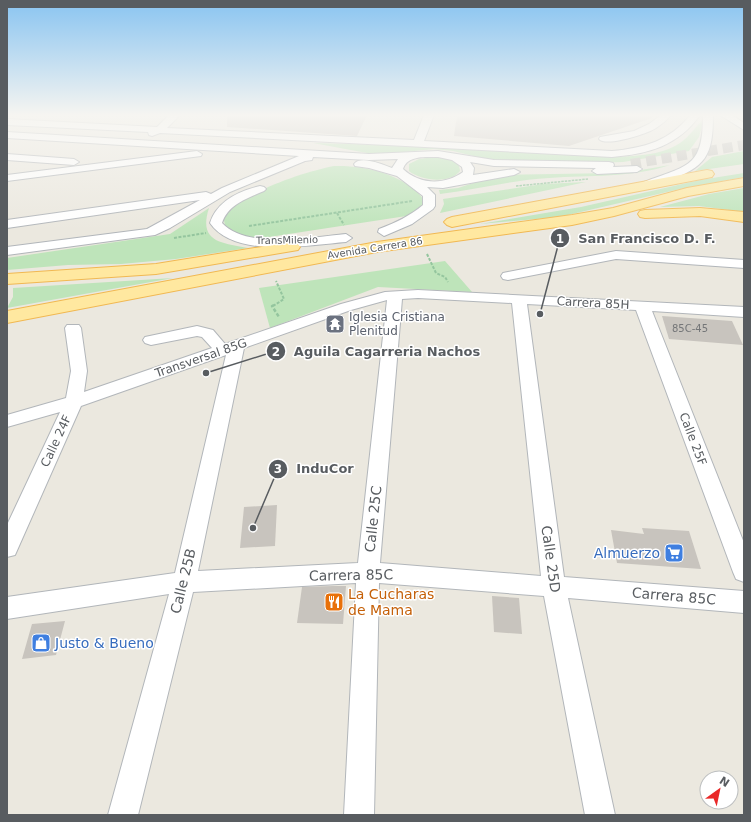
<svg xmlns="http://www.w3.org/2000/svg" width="751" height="822" font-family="'DejaVu Sans',sans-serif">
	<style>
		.green { fill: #bee4ba }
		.building { fill: #c8c4be }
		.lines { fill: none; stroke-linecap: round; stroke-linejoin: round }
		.minor-tunnel { stroke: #c6c5bf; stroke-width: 10; stroke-dasharray: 10 5.5; stroke-linecap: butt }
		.minor-casing { stroke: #b2b6ba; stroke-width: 2 }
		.major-casing { stroke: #f1b852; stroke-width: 2 }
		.path-far2 { stroke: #94c59e; stroke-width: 1.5; stroke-dasharray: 2.5 1; stroke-linecap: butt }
		.path-far1 { stroke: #94c59e; stroke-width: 2; stroke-dasharray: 3 1.5; stroke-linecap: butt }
		.path { stroke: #94c59e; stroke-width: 2.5; stroke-dasharray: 3.5 2; stroke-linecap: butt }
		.minor { fill: #fff; fill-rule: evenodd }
		.major { fill: #ffe8a0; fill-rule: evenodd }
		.labels { text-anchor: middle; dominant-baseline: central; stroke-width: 3; stroke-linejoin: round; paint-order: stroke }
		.far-street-label { font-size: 10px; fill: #585c60; stroke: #fff }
		.number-label { font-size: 10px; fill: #747678 }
		.street-label { font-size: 12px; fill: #585c60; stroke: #fff }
		.worship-label { font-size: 12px; fill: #5b616d; stroke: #fff; text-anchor: start }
		.near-street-label { font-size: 14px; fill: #585c60; stroke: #fff }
		.near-shop-label { font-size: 14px; fill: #366cbe; stroke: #fff; text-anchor: end }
		.near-food-label { font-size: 14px; fill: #c56008; stroke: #fff; text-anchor: start }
		.leader { fill: none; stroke: #585c60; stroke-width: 1.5 }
		.callout-dot { fill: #585c60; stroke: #fff; stroke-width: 1.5 }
		.mark-label { font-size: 12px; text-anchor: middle; font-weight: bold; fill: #fff }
		.callout-label { font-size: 13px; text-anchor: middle; font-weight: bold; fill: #585c60; stroke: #fff; stroke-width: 3; stroke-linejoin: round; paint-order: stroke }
	</style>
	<rect width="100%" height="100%" fill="#ebe8df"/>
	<g class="green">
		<path d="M704,119L699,137L689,151L623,162L591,163L490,160L453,151L434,149L385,154L367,153L313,143L431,146L611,157C633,156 661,156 680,143C689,137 696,126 704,119Z"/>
		<path d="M744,151V164L695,171L712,157Z"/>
		<path d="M435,157C444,158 460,159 460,171C450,184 421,181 409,171V164L419,159Z"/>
		<path d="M670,165C631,178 590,175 549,178C513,180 477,189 440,194L439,190L458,188L498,175L615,173L641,170Z"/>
		<path d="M334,166C364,165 405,174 424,200L422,206L413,215L256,239L239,235L225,225L223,216C244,192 303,172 334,166Z"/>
		<path d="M744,173V177L680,189L559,217L480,224L581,207L700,180Z"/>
		<path d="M586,182L440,213L444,204L443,199L543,184Z"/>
		<path d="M744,188V212L699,206L660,207L709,194Z"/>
		<path d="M209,208C198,242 221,243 248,248L176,259L121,264L68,265L7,270V258L170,234Z"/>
		<path d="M445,261L472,292L378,287L270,328L259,288Z"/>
		<path d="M173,278L7,308L13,297V288Z"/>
	</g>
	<g class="building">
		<path d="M227,115H367L357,136L227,127Z"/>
		<path d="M457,115H651L652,118L569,146L454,136Z"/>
		<path d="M662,316L732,321L743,345L669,339Z"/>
		<path d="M277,505L275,546L240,548L244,507Z"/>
		<path d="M642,528L689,531L701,569L617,563L611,530L644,534Z"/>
		<path d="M333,586H346L343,624L297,623L302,587Z"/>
		<path d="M492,596L519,598L522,634L494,632Z"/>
		<path d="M65,621L56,655L22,659L32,624Z"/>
	</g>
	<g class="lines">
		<path class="minor-tunnel" d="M631,164L744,145"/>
		<g class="minor-casing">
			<g id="minor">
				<path d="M169,115H180L167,128L414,140L424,115H434L424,141L612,151C644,148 670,141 690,115H700C678,146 648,154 612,157L160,133L152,136L149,135L148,132L7,125V119L157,127Z"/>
				<path d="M661,115H671C667,120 662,124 656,128C647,134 606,147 599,139L600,137L634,131L649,124Z"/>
				<path d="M703,115H713C713,156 706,167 667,181C660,183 652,188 644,186L642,184L644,182C688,165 703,168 703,115Z"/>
				<path d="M720,115H732L744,123V130Z"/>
				<path d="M7,132L369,154L438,151L494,160L609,162L613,163L614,165L613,167L637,166L642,169L637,172L597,174L592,171L596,168L494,166L470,162L474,168L473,175L514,169L520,172L514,175L443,188L427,187L435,195V206L433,209L412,224L384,236L378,232L379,229C395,223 410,216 423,205V196L397,176L369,168L355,166L354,164C361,155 383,165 392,168L398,159L369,160L313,157L312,160L305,161L230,192L170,228L155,235L7,255V247L147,229L200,200L7,228V220L206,192L211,194L222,188L299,156L7,138ZM438,157L452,160L462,167L463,172C445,185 420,185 403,169C407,155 426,157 438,157Z"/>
				<path d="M197,151L202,154L201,156L7,181V175Z"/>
				<path d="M7,154L74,159L79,162L74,165L7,160Z"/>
				<path d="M260,186L264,187L266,189L264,191C248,198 228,204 222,223C247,250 312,237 346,234L352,238L346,242C308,245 235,259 210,223C217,201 239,191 260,186Z"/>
				<path d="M616,251L744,260V268L616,259L508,280L503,279L501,276L503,273L508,272Z"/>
				<path d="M418,290L744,307V317L652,311L744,543V582L736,579L733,572L636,310L527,304L564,577L744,591V613L568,598L615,815H585L544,596L379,583L374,815H344L356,583L193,592L138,815H108L169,594L7,619V597L175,573L226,355L81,406L15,555L7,557V525L60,412L7,427V415L66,398L71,371L65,328L67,325H79L81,328L87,371L84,392L212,348L202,337L197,336L151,345L145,343L143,340L145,337L197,326L213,330L225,344L341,304L385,292ZM418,298L512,303L541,576L380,563L402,299ZM387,300L358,563L198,571L244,348L351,310Z"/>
			</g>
		</g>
		<g class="major-casing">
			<g id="major">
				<path d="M707,170L712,171L714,174L712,177L452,227L447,225L444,222L447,219L452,217Z"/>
				<path d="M744,178V186L688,196L614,216L572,225L377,252L7,323V311L377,242L572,215L613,208L687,188Z"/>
				<path d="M700,208L744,212V222L700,216L645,218L640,217L638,214L640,211L645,210Z"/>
				<path d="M292,242L298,244L300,247L298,250L156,274L7,284V274L156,264Z"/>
			</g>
		</g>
		<path class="path-far2" d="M516,186L588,179"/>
		<g class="path-far1">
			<path d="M337,213L344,225"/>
			<path d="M249,226L412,201"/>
			<path d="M174,238L206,233"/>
			<path d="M427,254L436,273L445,277L448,282"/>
			<path d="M273,306L284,299L276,281"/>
		</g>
		<path class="path" d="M274,305L272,306L279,317"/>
		<use href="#minor" class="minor"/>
		<use href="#major" class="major"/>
	</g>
	<linearGradient id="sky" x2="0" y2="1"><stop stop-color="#89c4f1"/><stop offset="0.5" stop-color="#f6f5f1"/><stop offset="1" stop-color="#f6f5f1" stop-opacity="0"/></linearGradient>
	<rect width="751" height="230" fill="url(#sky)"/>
	<defs>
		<g id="temple-square" transform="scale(1)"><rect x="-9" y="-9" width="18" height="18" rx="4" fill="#6b7280" stroke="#fff"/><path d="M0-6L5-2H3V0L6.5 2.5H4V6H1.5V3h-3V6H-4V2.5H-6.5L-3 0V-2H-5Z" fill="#fff"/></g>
		<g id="supermarket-square" transform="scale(1)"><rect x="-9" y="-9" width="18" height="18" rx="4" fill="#3f7fe0" stroke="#fff"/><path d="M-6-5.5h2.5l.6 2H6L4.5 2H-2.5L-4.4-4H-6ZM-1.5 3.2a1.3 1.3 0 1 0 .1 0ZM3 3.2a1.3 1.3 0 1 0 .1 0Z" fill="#fff"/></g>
		<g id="restaurant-square" transform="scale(1)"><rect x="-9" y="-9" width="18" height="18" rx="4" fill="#e8710a" stroke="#fff"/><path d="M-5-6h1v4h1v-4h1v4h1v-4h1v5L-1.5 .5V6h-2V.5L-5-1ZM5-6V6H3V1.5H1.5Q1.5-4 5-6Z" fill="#fff"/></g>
		<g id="shop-square" transform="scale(1)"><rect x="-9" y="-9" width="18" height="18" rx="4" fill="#3f7fe0" stroke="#fff"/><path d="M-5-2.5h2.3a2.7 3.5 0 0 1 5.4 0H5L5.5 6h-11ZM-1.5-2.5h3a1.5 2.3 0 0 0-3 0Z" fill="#fff"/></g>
	</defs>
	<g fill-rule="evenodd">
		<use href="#temple-square" x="335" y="324"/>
		<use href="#supermarket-square" x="674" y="553"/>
		<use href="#restaurant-square" x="334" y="602"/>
		<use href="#shop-square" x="41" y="643"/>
	</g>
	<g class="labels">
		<g class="far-street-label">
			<text transform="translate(287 240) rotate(-1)">TransMilenio</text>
			<text transform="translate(375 248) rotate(-9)">Avenida Carrera 86</text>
		</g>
		<g class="number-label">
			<text x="690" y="328">85C-45</text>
		</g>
		<g class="street-label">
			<text transform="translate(593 303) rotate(3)">Carrera 85H</text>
			<text transform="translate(201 358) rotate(-19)">Transversal 85G</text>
			<text transform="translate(693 439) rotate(69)">Calle 25F</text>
			<text transform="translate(56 441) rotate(-65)">Calle 24F</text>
		</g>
		<g class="worship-label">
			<text x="349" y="317">Iglesia Cristiana<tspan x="349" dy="14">Plenitud</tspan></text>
		</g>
		<g class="near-street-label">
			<text transform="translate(373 519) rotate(-84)">Calle 25C</text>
			<text transform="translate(551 559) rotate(82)">Calle 25D</text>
			<text transform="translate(351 575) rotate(-1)">Carrera 85C</text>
			<text transform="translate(183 581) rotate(-76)">Calle 25B</text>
			<text transform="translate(674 596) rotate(5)">Carrera 85C</text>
		</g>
		<g class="near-shop-label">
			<text x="660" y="553">Almuerzo</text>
			<text x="55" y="643" text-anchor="start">Justo &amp; Bueno</text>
		</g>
		<g class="near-food-label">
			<text x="348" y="594">La Cucharas<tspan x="348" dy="16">de Mama</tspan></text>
		</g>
	</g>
	<path class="leader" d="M540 314L560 238M206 373L276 351M253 528L278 469"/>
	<g class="callout-dot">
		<circle cx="540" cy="314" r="4"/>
		<circle cx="206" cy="373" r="4"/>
		<circle cx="253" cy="528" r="4"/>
		<circle cx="560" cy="238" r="10"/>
		<circle cx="276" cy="351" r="10"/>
		<circle cx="278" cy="469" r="10"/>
	</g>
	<g class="mark-label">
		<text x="560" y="243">1</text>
		<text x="276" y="356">2</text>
		<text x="278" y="473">3</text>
	</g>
	<g class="callout-label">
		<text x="647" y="243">San Francisco D. F.</text>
		<text x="387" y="356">Aguila Cagarreria Nachos</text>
		<text x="325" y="473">InduCor</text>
	</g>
	<rect width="751" height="822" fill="none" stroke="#585c60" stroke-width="16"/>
	<g transform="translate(719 790) rotate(33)"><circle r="19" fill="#ffffff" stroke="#bcbebf"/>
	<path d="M0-3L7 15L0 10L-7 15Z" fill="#e92828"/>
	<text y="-6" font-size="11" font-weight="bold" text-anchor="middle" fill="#585c60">N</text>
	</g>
</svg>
